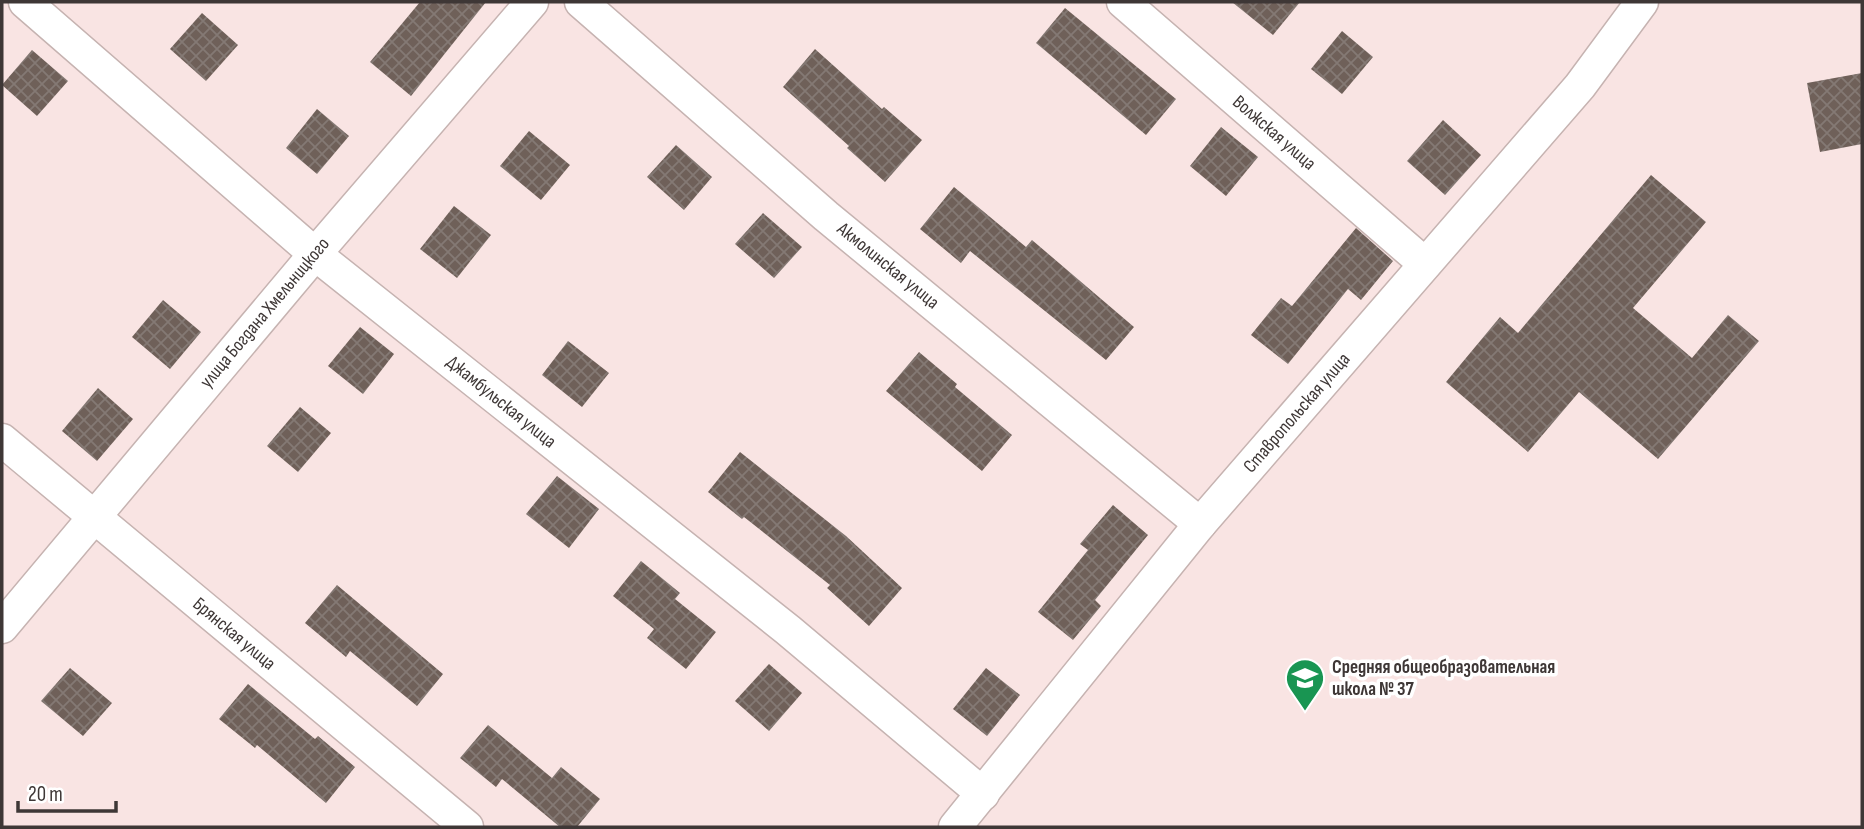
<svg xmlns="http://www.w3.org/2000/svg" width="1864" height="829" font-family="'Sofia Sans Condensed',sans-serif">
	<style>
		.building { fill: url(#building-cross-hatch) }
		.lines { fill: none; stroke-linecap: round; stroke-linejoin: round }
		.minor-casing { stroke: #c6b3b1; stroke-width: 35 }
		.minor { stroke: #fff; stroke-width: 32 }
		.labels { text-anchor: middle; dominant-baseline: central; stroke-width: 7; stroke-linejoin: round; paint-order: stroke }
		.street-label { font-size: 19px; fill: #3e3736; stroke: #fff }
		.poi-label { font-size: 19px; font-weight: bold; fill: #3e3736; stroke: #fff; text-anchor: start }
	</style>
	<defs>
		<pattern id="building-cross-hatch" width="8" height="8" patternUnits="userSpaceOnUse" patternTransform="scale(1.75)"><rect width="8" height="8" fill="#6f6059"/><path d="M0 0l8 8M0 8l8-8" fill="none" stroke="#847974"/></pattern>
	</defs>
	<rect width="100%" height="100%" fill="#f9e4e3"/>
	<g class="building">
		<path d="M420,2H486L411,96L370,62Z"/>
		<path d="M1232,2H1300L1273,35Z"/>
		<path d="M1065,8L1176,99L1146,135L1036,43Z"/>
		<path d="M202,13L238,45L206,81L170,49Z"/>
		<path d="M1342,31L1373,57L1342,94L1311,69Z"/>
		<path d="M815,49L882,109L884,107L922,140L885,182L847,148L849,146L783,87Z"/>
		<path d="M32,50L68,81L37,116L2,85Z"/>
		<path d="M1862,73V144L1820,152L1807,83Z"/>
		<path d="M317,109L349,136L317,174L286,148Z"/>
		<path d="M1443,120L1481,155L1445,195L1407,161Z"/>
		<path d="M1221,127L1258,157L1226,196L1190,166Z"/>
		<path d="M529,131L570,165L541,200L500,166Z"/>
		<path d="M676,145L712,177L684,210L647,177Z"/>
		<path d="M1651,175L1706,222L1633,308L1692,358L1728,315L1759,341L1658,459L1579,392L1528,452L1446,382L1500,317L1518,333Z"/>
		<path d="M954,187L1026,247L1032,240L1134,327L1106,360L970,251L961,263L920,229Z"/>
		<path d="M454,206L491,235L457,278L420,249Z"/>
		<path d="M763,213L802,247L774,278L735,244Z"/>
		<path d="M1356,228L1393,261L1361,300L1348,289L1288,364L1251,335L1281,298L1292,306Z"/>
		<path d="M163,300L201,332L170,369L132,337Z"/>
		<path d="M360,327L394,354L363,394L328,366Z"/>
		<path d="M568,341L609,373L582,407L542,375Z"/>
		<path d="M919,352L957,384L955,387L1012,435L982,471L886,391Z"/>
		<path d="M98,388L133,419L97,461L62,431Z"/>
		<path d="M300,407L331,433L298,472L267,446Z"/>
		<path d="M740,452L846,536L902,588L869,626L827,588L830,585L744,517L742,519L708,492Z"/>
		<path d="M557,476L599,509L569,548L526,514Z"/>
		<path d="M1113,505L1148,535L1095,600L1101,606L1073,640L1038,612L1088,550L1080,544Z"/>
		<path d="M641,561L680,593L675,599L716,632L686,669L647,638L654,629L613,596Z"/>
		<path d="M337,585L443,674L417,706L350,651L346,657L305,623Z"/>
		<path d="M769,664L802,693L769,731L735,701Z"/>
		<path d="M70,668L112,703L83,736L41,701Z"/>
		<path d="M986,668L1020,695L987,736L953,709Z"/>
		<path d="M248,684L315,739L318,736L355,767L326,803L257,745L255,748L219,719Z"/>
		<path d="M488,725L552,778L561,767L600,799L577,827H560L502,779L496,787L460,758Z"/>
	</g>
	<g class="lines">
		<g class="minor-casing">
			<g id="minor">
				<path d="M25,2L315,254L788,630L983,794"/>
				<path d="M581,2L826,216L1200,524"/>
				<path d="M1123,2L1425,264"/>
				<path d="M2,440L467,827"/>
				<path d="M2,627L315,254L532,2"/>
				<path d="M955,827L1200,524L1580,86L1642,2"/>
			</g>
		</g>
		<use href="#minor" class="minor"/>
	</g>
	<defs>
		<g id="school-pin" transform="scale(2.0125)"><path d="M0 17L-7.5 6A9.5 9.5 0 1 1 7.5 6Z" fill="#199552" stroke="#fff"/><path d="M0-5L7-2L0 1L-7-2ZM-4 1L0 2.5L4 1V4Q0 6-4 4Z" fill="#fff"/></g>
	</defs>
	<g fill-rule="evenodd">
		<use href="#school-pin" x="1305" y="678"/>
	</g>
	<g class="labels">
		<g class="street-label">
			<text transform="translate(1274 133) rotate(41)">Волжская улица</text>
			<text transform="translate(888 266) rotate(39)">Акмолинская улица</text>
			<text transform="translate(265 313) rotate(-50)">улица Богдана Хмельницкого</text>
			<text transform="translate(501 402) rotate(39)">Джамбульская улица</text>
			<text transform="translate(1297 413) rotate(-49)">Ставропольская улица</text>
			<text transform="translate(234 634) rotate(40)">Брянская улица</text>
		</g>
		<g class="poi-label">
			<text x="1332" y="667">Средняя общеобразовательная<tspan x="1332" dy="22">школа № 37</tspan></text>
		</g>
	</g>
	<rect width="1864" height="829" fill="none" stroke="#3e3736" stroke-width="7"/>
	<path d="M18 801v10h98v-10" fill="none" stroke="#3e3736" stroke-width="3.5"/>
	<text x="28" y="801" font-size="21" fill="#3e3736" stroke="#ffffff" stroke-width="5" paint-order="stroke">20 m</text>
</svg>
